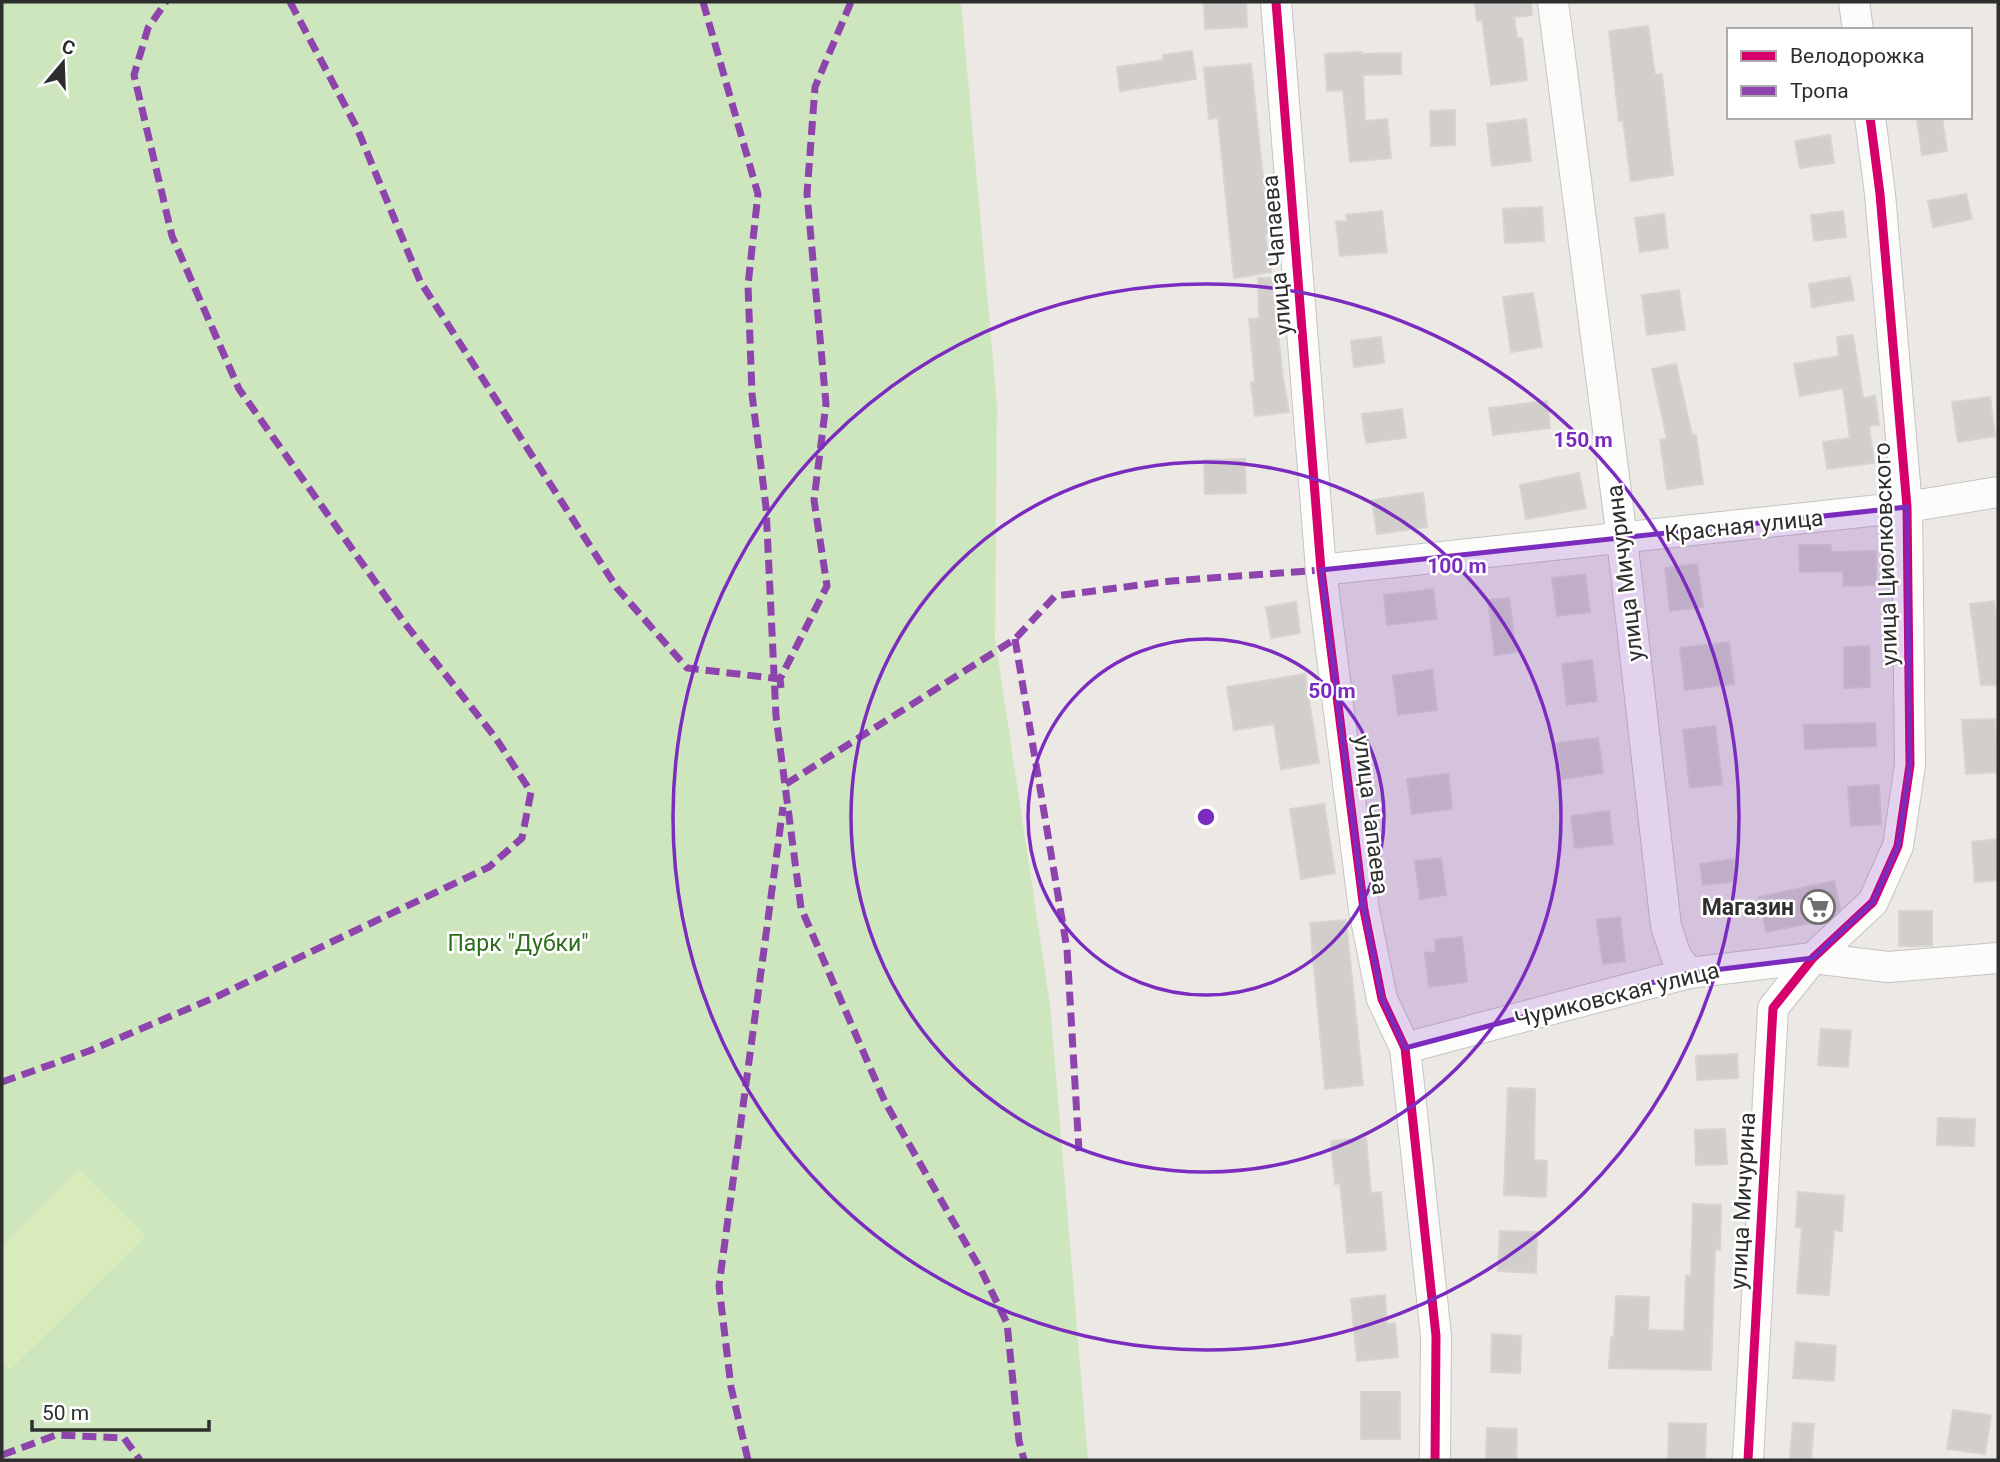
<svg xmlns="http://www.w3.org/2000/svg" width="2000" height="1462" font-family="Roboto,sans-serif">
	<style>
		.green { fill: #cee6be }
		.pitch { fill: #d9eabb }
		.building { fill: #d1cecb; stroke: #d7d4d0; stroke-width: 2 }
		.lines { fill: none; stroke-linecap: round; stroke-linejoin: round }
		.minor-casing { stroke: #c5c4c5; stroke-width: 32 }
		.minor { stroke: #fcfcfb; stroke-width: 30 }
		.quiet { stroke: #8e44ad; stroke-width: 7; stroke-dasharray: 14 7; stroke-linecap: butt }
		.cycleway-casing { stroke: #fff; stroke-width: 13 }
		.cycleway { stroke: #d6006c; stroke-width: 9 }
		.marked { fill: #7b2cbf; fill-opacity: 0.2; stroke: #7b2cbf; stroke-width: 5; stroke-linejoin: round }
		.ring { fill: none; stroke: #7b2cbf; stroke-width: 3.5 }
		.labels { text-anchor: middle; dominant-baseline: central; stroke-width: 5; stroke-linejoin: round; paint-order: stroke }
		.street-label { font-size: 23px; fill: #2e2e2e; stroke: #fff }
		.poi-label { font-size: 23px; font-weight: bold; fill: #2e2e2e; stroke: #fff; text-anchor: end }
		.park-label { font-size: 23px; fill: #2c6e1b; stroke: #fff }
		.centre { fill: #7b2cbf; stroke: #fff; stroke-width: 3.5 }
		.ring-label { font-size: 21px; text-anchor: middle; font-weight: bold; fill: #7b2cbf; stroke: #fff; stroke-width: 5; stroke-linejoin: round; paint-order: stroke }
	</style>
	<rect width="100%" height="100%" fill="#ece8e4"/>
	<path class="green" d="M2,2H961L997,405L995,638L1050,1005L1088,1460H2Z"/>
	<path class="pitch" d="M79,1169L146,1236L10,1370L2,1362V1246Z"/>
	<g class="building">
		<path d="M1204,2H1246L1247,27L1205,29Z"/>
		<path d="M1475,2H1531L1532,15L1514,17L1517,38H1522L1527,80L1491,85L1482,20L1477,21Z"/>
		<path d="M1648,26L1655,75L1662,74L1673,175L1631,181L1623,121H1619L1609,31Z"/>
		<path d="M1192,51L1196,79L1120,91L1117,67L1164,60L1163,55Z"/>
		<path d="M1362,52V54L1401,53V74L1363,75L1365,121L1387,119L1391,158L1350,162L1343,90L1327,91L1325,54Z"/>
		<path d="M1251,64L1269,234H1265L1271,272L1234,278L1218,118L1209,119L1204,68Z"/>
		<path d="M1455,110V145L1431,146L1430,111Z"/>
		<path d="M1927,117H1942L1947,151L1922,155L1917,119Z"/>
		<path d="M1526,119L1531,161L1492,166L1487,124Z"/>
		<path d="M1830,135L1834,163L1800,168L1795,141Z"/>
		<path d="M1966,194L1972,219L1933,227L1928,201Z"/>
		<path d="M1542,207L1544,241L1505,243L1503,209Z"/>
		<path d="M1382,211L1387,252L1340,256L1336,222L1347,221L1346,215Z"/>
		<path d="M1843,211L1846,237L1814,241L1811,215Z"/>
		<path d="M1664,214L1668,248L1640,252L1635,218Z"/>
		<path d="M1850,277L1854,300L1812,307L1809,284Z"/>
		<path d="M1258,278H1272L1283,379L1289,412L1255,416L1251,383L1255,382L1249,319L1259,318Z"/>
		<path d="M1679,290L1685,330L1647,335L1642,295Z"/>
		<path d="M1533,293L1542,347L1511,352L1503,297Z"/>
		<path d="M1853,335L1863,398L1875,396L1879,425L1869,426L1874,463L1827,469L1823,442L1850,438L1843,388L1800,396L1794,364L1839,356L1837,337Z"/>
		<path d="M1381,337L1384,363L1354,367L1351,341Z"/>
		<path d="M1676,364L1692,435H1696L1703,484L1667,489L1660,440L1667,439L1652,369Z"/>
		<path d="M1990,397L1995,436L1958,442L1952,402Z"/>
		<path d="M1547,401L1550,428L1493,435L1489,408Z"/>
		<path d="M1402,409L1406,438L1366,443L1362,414Z"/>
		<path d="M1245,459L1246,493L1205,494L1204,460Z"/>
		<path d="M1579,473L1586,508L1526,519L1520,485Z"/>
		<path d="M1423,493L1427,527L1377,534L1372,500Z"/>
		<path d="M1799,545H1831V552L1876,551V585L1843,586V571L1800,572Z"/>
		<path d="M1697,564L1703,607L1670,611L1665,568Z"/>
		<path d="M1585,574L1590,612L1557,616L1552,578Z"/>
		<path d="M1433,589L1437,619L1387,625L1384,595Z"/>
		<path d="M1509,598L1516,652L1495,655L1488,600Z"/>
		<path d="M1994,601L1998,633V685H1981L1970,604Z"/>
		<path d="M1296,602L1300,633L1271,638L1266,607Z"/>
		<path d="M1729,642L1734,684L1685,690L1680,648Z"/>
		<path d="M1869,646L1870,687L1844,688V647Z"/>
		<path d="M1592,660L1597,701L1567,705L1562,664Z"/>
		<path d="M1432,670L1437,710L1398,715L1393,676Z"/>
		<path d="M1305,674L1319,763L1281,769L1274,724L1234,730L1227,687Z"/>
		<path d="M1995,719L1998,772L1966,774L1962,720Z"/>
		<path d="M1875,723L1876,746L1805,749L1804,725Z"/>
		<path d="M1715,726L1722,784L1690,788L1683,730Z"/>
		<path d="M1598,738L1603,773L1562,779L1557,743Z"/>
		<path d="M1448,774L1452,809L1412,814L1407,779Z"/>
		<path d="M1879,785L1881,824L1851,826L1848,787Z"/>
		<path d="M1324,804L1335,873L1301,879L1290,809Z"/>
		<path d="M1609,811L1613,844L1575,848L1571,816Z"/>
		<path d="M1998,839V880L1975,882L1972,842Z"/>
		<path d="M1441,858L1446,895L1420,899L1415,861Z"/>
		<path d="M1734,859L1737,881L1703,885L1700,864Z"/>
		<path d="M1834,881L1840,909L1830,919L1766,932L1759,897Z"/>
		<rect x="1899" y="911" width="33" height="35"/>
		<path d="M1620,917L1625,961L1603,964L1597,920Z"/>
		<path d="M1346,920L1363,1085L1325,1089L1310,923Z"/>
		<path d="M1462,937L1467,982L1429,987L1425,953L1436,952L1435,940Z"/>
		<path d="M1821,1029L1851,1031L1848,1067L1818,1065Z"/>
		<path d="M1737,1054L1738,1078L1697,1080L1696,1056Z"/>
		<path d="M1508,1088L1535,1089L1534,1160L1547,1161L1546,1197L1504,1195Z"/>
		<path d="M1938,1118L1975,1119L1974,1146L1937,1145Z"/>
		<path d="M1725,1129L1727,1164L1696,1165L1695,1130Z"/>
		<path d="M1366,1138L1371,1193L1381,1192L1386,1250L1347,1253L1340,1183L1335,1184L1331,1141Z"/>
		<path d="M1798,1192L1844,1196L1842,1231L1834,1230L1829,1295L1797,1293L1802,1228L1796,1227Z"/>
		<path d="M1693,1204L1721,1205L1720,1250H1715L1711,1370L1609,1368L1611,1337H1614L1616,1296L1649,1297L1648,1330L1684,1331L1686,1276H1691Z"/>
		<path d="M1500,1231L1537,1232L1536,1273L1498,1271Z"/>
		<path d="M1385,1295L1387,1324L1395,1323L1398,1357L1357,1361L1351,1299Z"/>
		<path d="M1492,1334L1521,1336L1520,1373L1491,1372Z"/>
		<path d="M1796,1342L1836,1346L1834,1381L1793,1378Z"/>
		<rect x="1361" y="1392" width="39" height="47"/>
		<path d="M1953,1410L1991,1415L1985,1454L1947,1449Z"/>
		<path d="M1669,1423L1706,1424L1705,1460L1668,1459Z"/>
		<path d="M1793,1423L1814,1424L1811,1459L1790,1458Z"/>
		<path d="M1487,1428L1517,1429L1516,1460H1486Z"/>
	</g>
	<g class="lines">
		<g class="minor-casing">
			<g id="minor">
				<path d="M1276,2L1321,570L1364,910L1382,999L1405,1048L1436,1336L1435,1460"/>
				<path d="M1553,2L1622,539L1666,926L1676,956L1689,973"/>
				<path d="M1854,2L1858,30"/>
				<path d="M1321,570L1907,507L1998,492"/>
				<path d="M1405,1048L1689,973L1813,958L1888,967L1998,958"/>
				<path d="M1748,1460L1773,1008L1813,958L1873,902L1898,846L1910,765L1907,507L1880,194L1870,117"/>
			</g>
		</g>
		<use href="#minor" class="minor"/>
		<g class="quiet">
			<path d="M290,2L357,128L420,281L617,588L687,668L780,679"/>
			<path d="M703,2L758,194L748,285L752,394L766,507L776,716L801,908L885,1102L981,1270L1007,1323L1019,1441L1024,1460"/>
			<path d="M1015,639L1067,949L1079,1151"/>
			<path d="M781,688L780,679L827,586L814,500L826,404L807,194L815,87L851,2"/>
			<path d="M786,784L1015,639L1055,596L1171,581L1321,570"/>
			<path d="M2,1082L89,1051L218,996L489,867L522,838L531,792L495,737L403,621L239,389L172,236L134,75L148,28L166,2"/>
			<path d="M2,1455L56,1435L124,1438L140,1460"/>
			<path d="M748,1460L731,1387L719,1286L783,807"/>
		</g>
		<g class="cycleway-casing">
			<g id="cycleway">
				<path d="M1276,2L1321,570L1364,910L1382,999L1405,1048L1436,1336L1435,1460"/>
				<path d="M1748,1460L1773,1008L1813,958L1873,902L1898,846L1910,765L1907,507L1880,194L1870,117"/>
			</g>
		</g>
		<use href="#cycleway" class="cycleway"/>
	</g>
	<path class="marked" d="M1907,507L1910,765L1898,846L1873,902L1813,958L1689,973L1405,1048L1382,999L1364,910L1321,570Z"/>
	<g class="ring">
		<circle cx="1206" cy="817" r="178"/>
		<circle cx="1206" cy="817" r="355"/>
		<circle cx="1206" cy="817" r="533"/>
	</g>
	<defs>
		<g id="supermarket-ring" transform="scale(1.75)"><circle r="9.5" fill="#fff" stroke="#706f6e" stroke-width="1.5"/><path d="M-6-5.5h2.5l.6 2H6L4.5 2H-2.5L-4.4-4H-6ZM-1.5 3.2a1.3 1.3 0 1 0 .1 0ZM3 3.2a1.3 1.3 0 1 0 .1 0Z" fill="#706f6e"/></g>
	</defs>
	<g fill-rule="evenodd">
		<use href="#supermarket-ring" x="1818" y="907"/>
	</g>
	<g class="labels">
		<g class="street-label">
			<text transform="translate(1277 255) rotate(-95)">улица Чапаева</text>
			<text transform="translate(1744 526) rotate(-6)">Красная улица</text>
			<text transform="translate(1886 554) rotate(-92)">улица Циолковского</text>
			<text transform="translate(1625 573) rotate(-97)">улица Мичурина</text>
			<text transform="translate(1371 815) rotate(83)">улица Чапаева</text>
			<text transform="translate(1617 995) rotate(-14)">Чуриковская улица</text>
			<text transform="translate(1743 1201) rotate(-87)">улица Мичурина</text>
		</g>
		<g class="poi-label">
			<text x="1794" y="907">Магазин</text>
		</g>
		<g class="park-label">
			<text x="518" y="943">Парк "Дубки"</text>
		</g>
	</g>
	<circle cx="1206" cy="817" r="10" class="centre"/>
	<g class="ring-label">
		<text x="1583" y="447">150 m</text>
		<text x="1457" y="573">100 m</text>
		<text x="1332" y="698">50 m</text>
	</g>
	<rect width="2000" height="1462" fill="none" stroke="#2e2e2e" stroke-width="7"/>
	<rect x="1727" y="28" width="245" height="91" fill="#ffffff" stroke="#ababab" stroke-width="2"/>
	<rect x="1741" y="51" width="35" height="10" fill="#d6006c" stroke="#ababab" stroke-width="2"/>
	<text x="1790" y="63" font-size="21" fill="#2e2e2e">Велодорожка</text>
	<rect x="1741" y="86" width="35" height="10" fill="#8e44ad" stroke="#ababab" stroke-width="2"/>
	<text x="1790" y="98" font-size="21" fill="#2e2e2e">Тропа</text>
	<g transform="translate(63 63) rotate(19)" stroke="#ffffff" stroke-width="5" paint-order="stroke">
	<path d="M0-5L12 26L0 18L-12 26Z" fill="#2e2e2e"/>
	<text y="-10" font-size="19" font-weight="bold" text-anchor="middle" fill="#2e2e2e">С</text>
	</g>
	<path d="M32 1420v10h177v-10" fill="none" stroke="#2e2e2e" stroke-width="3.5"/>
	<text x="42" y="1420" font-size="21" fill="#2e2e2e" stroke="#ffffff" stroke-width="5" paint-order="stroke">50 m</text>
</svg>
